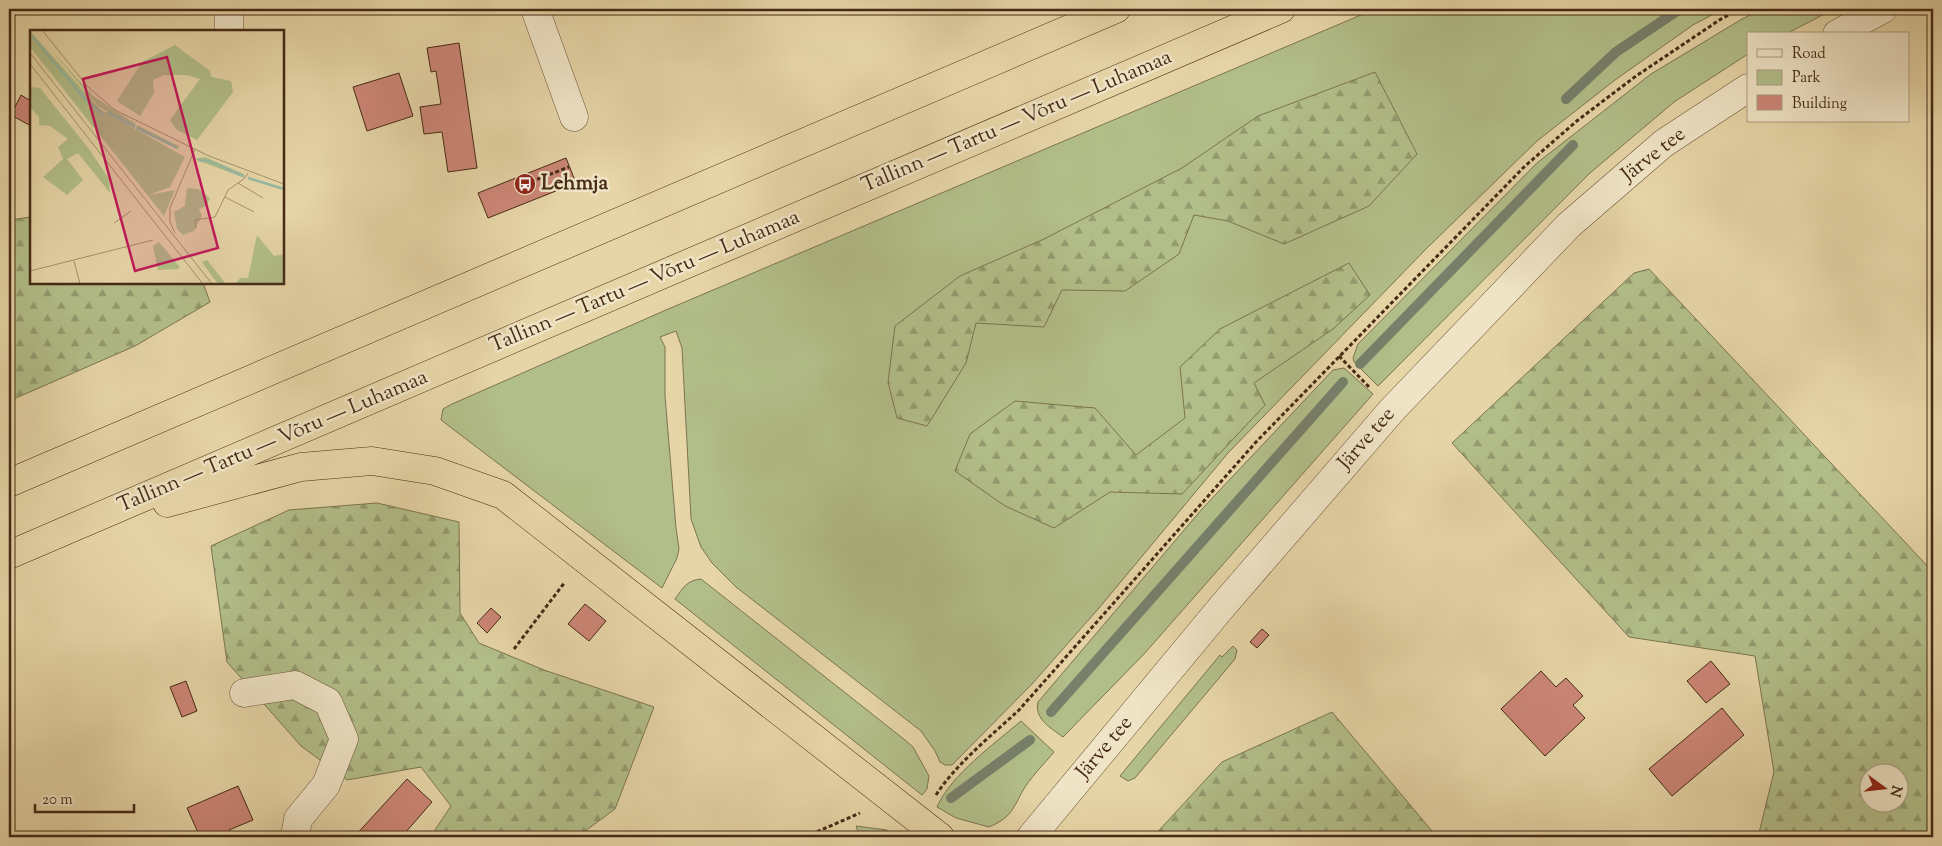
<svg xmlns="http://www.w3.org/2000/svg" width="1942" height="846" font-family="'Sorts Mill Goudy',serif">
	<style>
		.green { fill: #b2be89; stroke: #7c744f }
		.forest { fill: url(#forest-firs); stroke: #7c744f; fill-rule: evenodd }
		.lines { fill: none; stroke-linecap: round; stroke-linejoin: round }
		.stream { stroke: #77806b; stroke-width: 10 }
		.building { fill: #cc8676; stroke: #462a15 }
		.minor-casing { stroke: #6e553a; stroke-width: 29 }
		.tertiary-casing { stroke: #6e553a; stroke-width: 29 }
		.trunk-casing { stroke: #462a15; stroke-width: 29 }
		.path { stroke: #462a15; stroke-width: 3; stroke-dasharray: 4 2.5; stroke-linecap: butt }
		.minor { stroke: #efe4c6; stroke-width: 28 }
		.tertiary { stroke: #efe4c6; stroke-width: 28 }
		.trunk { stroke: #e6d5a7; stroke-width: 28 }
		.labels { text-anchor: middle; dominant-baseline: central; stroke-width: 5; stroke-linejoin: round; paint-order: stroke }
		.street-label { font-size: 21px; fill: #462a15; stroke: #efe4c6 }
		.poi-label { font-size: 21px; font-weight: bold; fill: #462a15; stroke: #efe4c6; text-anchor: start }
		.inset-river { fill: none; stroke: #97b9a4; stroke-width: 2.5 }
		.inset-road { fill: none; stroke: #a6916d; stroke-width: 1 }
		.view { fill: #c2185b; fill-opacity: 0.15; stroke: #c2185b; stroke-width: 2.5 }
		.inset-edge { fill: none; stroke: #462a15; stroke-width: 2.5 }
	</style>
	<defs>
		<pattern id="forest-firs" width="22" height="20" patternUnits="userSpaceOnUse" patternTransform="scale(1.25)"><rect width="22" height="20" fill="#b2be89"/><path d="M5 1l3.5 6h-7zM16 11l3.5 6h-7z" fill="#939b6f"/></pattern>
	</defs>
	<rect width="100%" height="100%" fill="#e6d5a7"/>
	<filter id="stains"><feTurbulence type="fractalNoise" baseFrequency=".004" numOctaves="4"/><feColorMatrix values="0 0 0 0 .2 0 0 0 0 .09 0 0 0 0 .02 0 0 0 .5 -.17"/></filter>
	<radialGradient id="worn" r=".72"><stop offset=".6" stop-color="#630" stop-opacity="0"/><stop offset="1" stop-color="#630" stop-opacity=".3"/></radialGradient>
	<g class="green">
		<path d="M1375,9H1723L1693,25L1615,80L1537,141L1426,249L1228,453L1099,608L1032,684L952,765H945L940,762L935,751L921,731L736,587L712,563L701,547L691,519L682,348L676,331L660,337L665,347V396L676,528L679,549L677,558L662,588L441,420L443,409L452,404L666,310Z"/>
		<path d="M1762,9H1834L1786,34H1748V54L1674,102L1590,173L1378,386L1354,362L1353,358L1358,344L1537,163L1651,74L1742,19Z"/>
		<path d="M1344,368L1373,394L1144,654L1063,737C1051,728 1034,719 1038,702L1202,509L1333,370Z"/>
		<path d="M701,579L905,740L913,747L929,776L927,789L922,795L675,599C683,588 687,580 701,579Z"/>
		<path d="M1233,646L1237,650L1235,659L1135,778L1128,781L1120,776L1220,655L1222,657Z"/>
		<path d="M1021,721L1054,752C1044,764 1030,778 1022,792C1012,811 1010,818 989,827L956,818L937,807C951,775 994,744 1021,721Z"/>
		<path d="M856,826L887,830L892,837H860Z"/>
	</g>
	<g class="forest">
		<path d="M1375,72L1417,154L1369,206L1284,244L1228,221L1194,215L1179,254L1125,291L1062,290L1044,327L976,323L966,363L927,426L897,418L888,382L895,326L960,276L1044,239L1182,168L1258,116Z"/>
		<path d="M31,217V282L203,283L210,302L135,346L9,401V220Z"/>
		<path d="M1349,263L1370,295L1333,329L1254,383L1265,405L1182,494L1110,492L1054,528L1005,506L955,471L970,434L1015,401L1095,408L1136,455L1185,418L1180,367L1220,329Z"/>
		<path d="M1649,269L1933,572V837H1758L1774,772L1755,656L1629,637L1452,443L1634,273ZM1870,774H1900V804H1870Z"/>
		<path d="M377,503L459,522L460,613L479,643L544,670L654,707L615,809L577,837H432L431,836L451,806L421,767L347,780L301,746L227,662L211,546L289,510Z"/>
		<path d="M1332,712L1437,837H1153L1222,762Z"/>
	</g>
	<g class="lines">
		<g class="stream">
			<path d="M1566,99L1616,52L1680,9"/>
			<path d="M1360,364L1573,145"/>
			<path d="M1051,712L1343,382"/>
			<path d="M951,798L1030,740"/>
		</g>
	</g>
	<g class="building">
		<path d="M459,43L477,168L448,172L442,132L424,134L420,107L441,104L436,71L431,72L427,48Z"/>
		<path d="M399,73L413,116L367,131L353,87Z"/>
		<path d="M21,95L31,101V126L11,115Z"/>
		<path d="M566,158L576,183L488,218L478,193Z"/>
		<path d="M585,604L606,621L589,641L568,624Z"/>
		<path d="M491,608L501,617L487,633L477,623Z"/>
		<path d="M1262,629L1269,635L1257,648L1250,642Z"/>
		<path d="M1711,661L1730,684L1706,703L1687,681Z"/>
		<path d="M1541,671L1556,687L1566,678L1583,696L1573,705L1585,718L1545,756L1501,709Z"/>
		<path d="M186,681L197,711L182,717L170,687Z"/>
		<path d="M1722,708L1744,735L1672,796L1649,769Z"/>
		<path d="M407,779L432,802L405,833L409,837H354Z"/>
		<path d="M238,786L253,820L229,830L232,837H200L187,808Z"/>
		<path d="M147,831L150,837H134Z"/>
	</g>
	<g class="lines">
		<g class="minor-casing">
			<g id="minor">
				<path d="M229,9V31"/>
				<path d="M535,9L574,117"/>
				<path d="M244,693L295,685L328,702L344,739L326,785L298,819L295,837"/>
			</g>
		</g>
		<g class="tertiary-casing">
			<g id="tertiary">
				<path d="M1837,34L1883,9"/>
				<path d="M1031,837L1221,608L1392,410L1569,225L1664,143L1748,88"/>
			</g>
		</g>
		<g class="trunk-casing">
			<g id="trunk">
				<path d="M9,483L1116,9"/>
				<path d="M167,503L301,467L372,461L435,471L503,495L940,837"/>
				<path d="M9,555L1281,9"/>
			</g>
		</g>
		<g class="path">
			<path d="M525,184L569,167"/>
			<path d="M1339,356L1370,388"/>
			<path d="M514,649L565,582"/>
			<path d="M936,795C956,764 992,735 1019,710L1256,442L1525,166L1578,120L1636,76L1721,19L1740,9"/>
			<path d="M805,837L860,813"/>
		</g>
		<use href="#minor" class="minor"/>
		<use href="#tertiary" class="tertiary"/>
		<use href="#trunk" class="trunk"/>
	</g>
	<defs>
		<g id="bus-disc" transform="scale(1.125)"><circle r="9.5" fill="#8f2418" stroke="#efe4c6"/><path d="M-5-6H5V4H4V6H2V4H-2V6H-4V4H-5ZM-3.5-4V0h7V-4ZM-3.5 1.2v1.5H-2V1.2ZM2 1.2v1.5H3.5V1.2Z" fill="#fff"/></g>
	</defs>
	<g fill-rule="evenodd">
		<use href="#bus-disc" x="525" y="184"/>
	</g>
	<g class="labels">
		<g class="street-label">
			<text transform="translate(1017 122) rotate(-23)">Tallinn — Tartu — Võru — Luhamaa</text>
			<text transform="translate(1654 155) rotate(-38)">Järve tee</text>
			<text transform="translate(645 282) rotate(-23)">Tallinn — Tartu — Võru — Luhamaa</text>
			<text transform="translate(1367 439) rotate(-49)">Järve tee</text>
			<text transform="translate(273 442) rotate(-23)">Tallinn — Tartu — Võru — Luhamaa</text>
			<text transform="translate(1105 748) rotate(-50)">Järve tee</text>
		</g>
		<g class="poi-label">
			<text x="541" y="184">Lehmja</text>
		</g>
	</g>
	<g transform="translate(30 30)">
		<rect width="254" height="254" fill="#e6d5a7"/>
		<path d="M0,1L70,79L155,127L140,157L119,165L145,160L134,186L0,17ZM21,20L63,66L106,94L104,97L68,76ZM107,95L149,116L148,119L106,99ZM175,127L214,144L215,148L164,129ZM227,205L244,226L254,224V254H206L210,248H218ZM177,230L196,254H188L172,232Z" fill="#b2be89"/>
		<path d="M145,15L180,41L181,47L201,51L203,62L167,110L147,100L140,90L170,49L157,45H134L123,50L124,63L110,86L87,71L112,32ZM0,48L1,57L10,58L59,119L79,149L80,163L48,123L37,129L53,150L37,165L13,147L33,129L28,117L38,109L20,96L9,95V87L0,77ZM82,97L95,108L94,117L103,122L111,136L122,138V141L113,144L83,113L75,103ZM97,98L122,111L129,123L126,134L117,130L116,122L119,116L105,112L95,101ZM157,158L168,159L180,168L176,176L169,179L172,186L164,201L153,205L147,199L144,182L155,176ZM129,212L150,237L148,239L128,240L123,216Z" fill="#b2be89"/>
		<path class="inset-river" d="M0,4L57,71L73,84M77,82L105,97M107,98L147,118M168,130L179,131L213,146M218,148L254,159"/>
		<path class="inset-road" d="M12,0L58,57L85,80L179,126L254,154M0,23L182,254M0,34L173,254M208,153L233,168M195,167L224,182M84,193L101,181M166,198L165,190L185,187L198,160L215,148L218,143M145,203L140,192V178L165,119M44,231L50,254M0,241L123,210"/>
		<path class="view" d="M137,27L188,218L105,241L53,49Z"/>
		<rect width="254" height="254" class="inset-edge"/>
	</g>
	<rect width="1942" height="846" fill="none" stroke="#e6d5a7" stroke-width="30"/>
	<rect x="10" y="10" width="1922" height="826" fill="none" stroke="#462a15" stroke-width="2.5"/>
	<rect x="15" y="15" width="1912" height="816" fill="none" stroke="#462a15"/>
	<rect x="1747" y="32" width="162" height="90" fill="#efe4c6" stroke="#ab9a7f"/>
	<rect x="1757" y="49" width="25" height="8" fill="#efe4c6" stroke="#ab9a7f"/>
	<text x="1792" y="58" font-size="15" fill="#462a15">Road</text>
	<rect x="1757" y="70" width="25" height="15" fill="#b2be89" stroke="#ab9a7f"/>
	<text x="1792" y="82" font-size="15" fill="#462a15">Park</text>
	<rect x="1757" y="95" width="25" height="15" fill="#cc8676" stroke="#ab9a7f"/>
	<text x="1792" y="108" font-size="15" fill="#462a15">Building</text>
	<g transform="translate(1884 788) rotate(105)"><circle r="24" fill="#efe4c6" stroke="#ab9a7f"/>
	<path d="M0-4L9 19L0 12L-9 19Z" fill="#8f2418"/>
	<text y="-8" font-size="14" font-weight="bold" text-anchor="middle" fill="#462a15">N</text>
	</g>
	<path d="M35 804v8h99v-8" fill="none" stroke="#462a15" stroke-width="2.5"/>
	<text x="42" y="804" font-size="15" fill="#462a15" stroke="#efe4c6" stroke-width="4" paint-order="stroke">20 m</text>
	<rect width="100%" height="100%" filter="url(#stains)"/>
	<rect width="100%" height="100%" fill="url(#worn)"/>
</svg>
